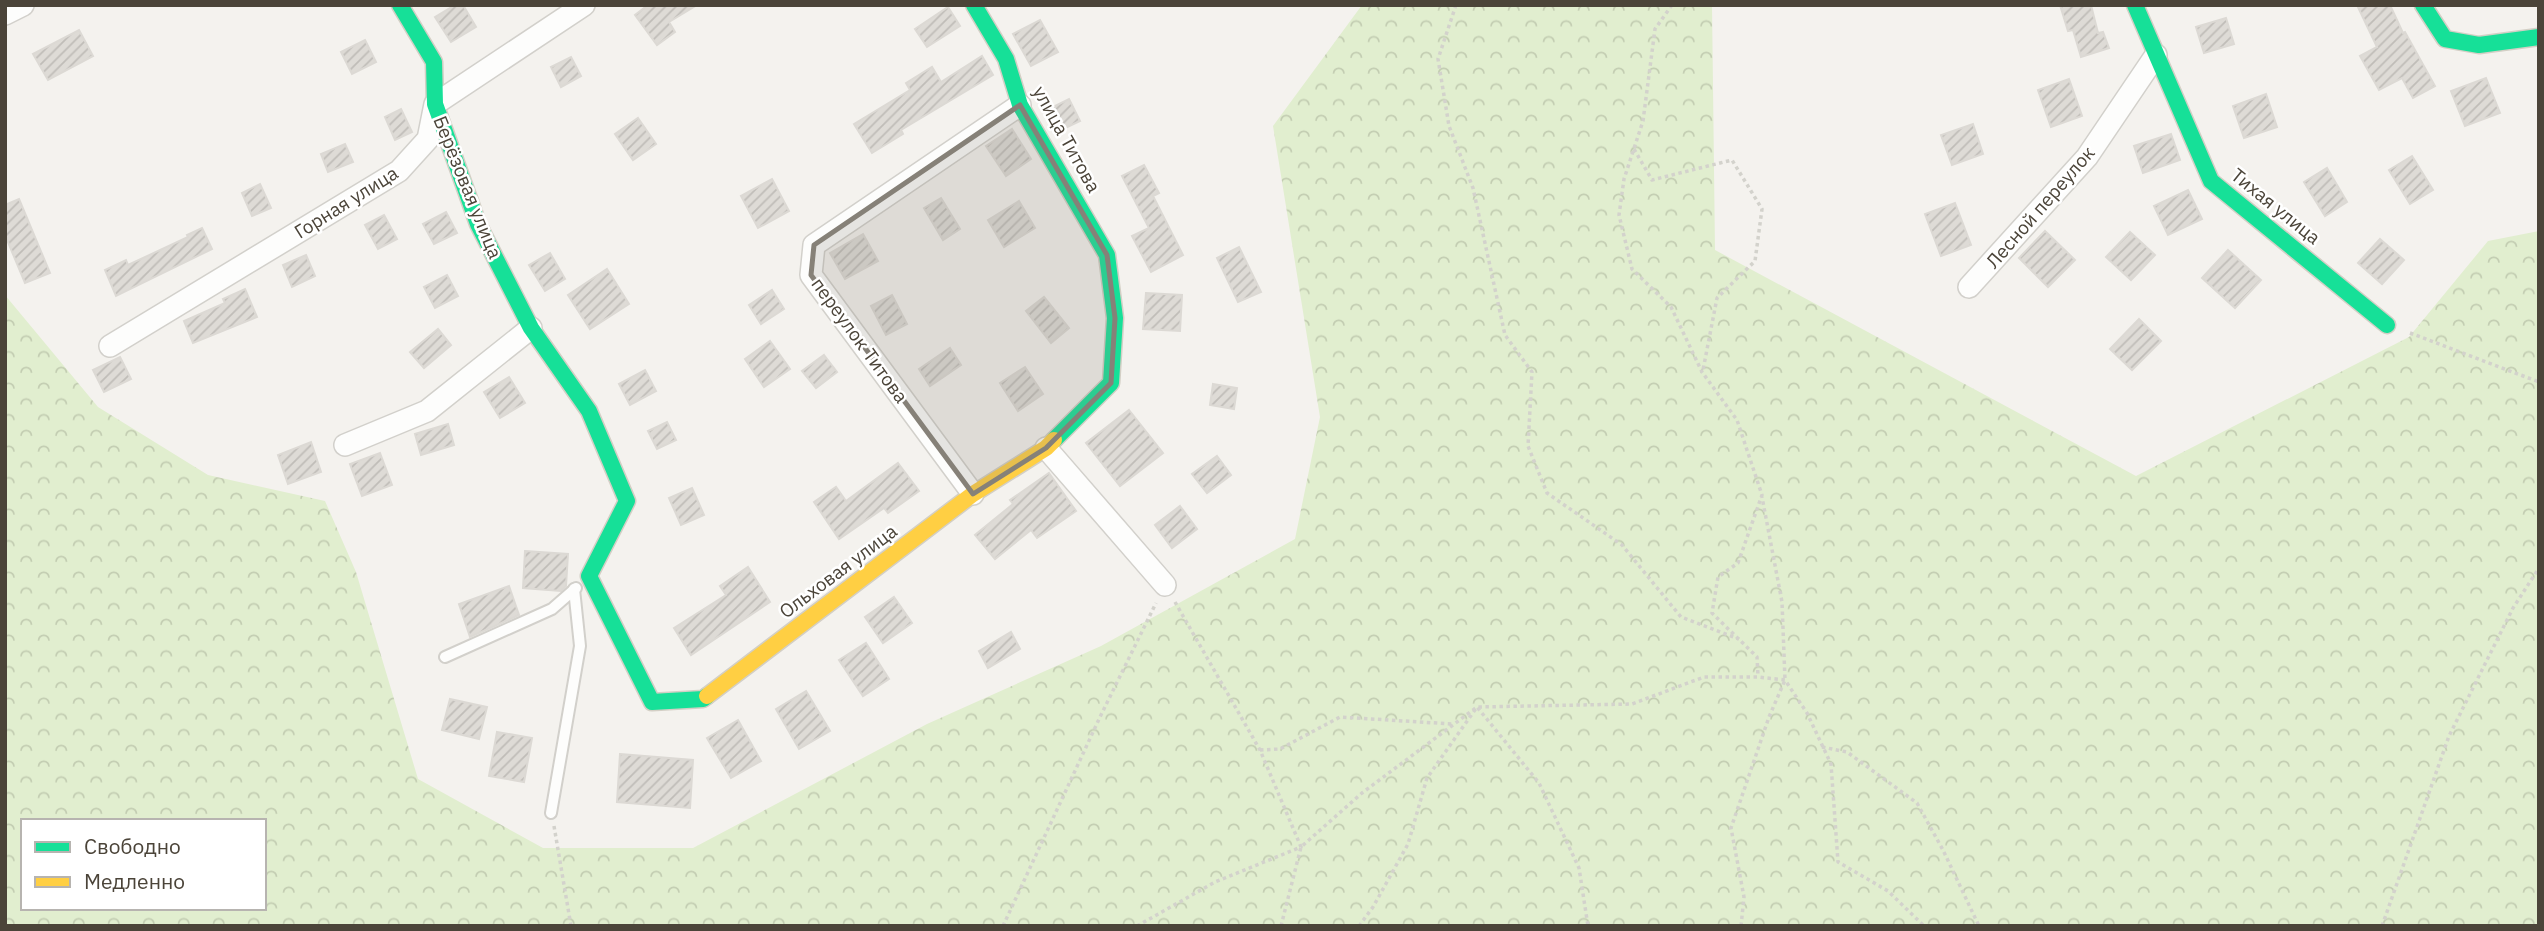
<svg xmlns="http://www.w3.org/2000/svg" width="2544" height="931" font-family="'IBM Plex Sans',sans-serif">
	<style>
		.forest { fill: url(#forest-crowns); fill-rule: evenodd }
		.building { fill: url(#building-hatch); stroke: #dcd9d4; stroke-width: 2 }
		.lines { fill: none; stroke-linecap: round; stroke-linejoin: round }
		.lane-casing { stroke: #d2d0cb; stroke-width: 14 }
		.street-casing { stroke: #d2d0cb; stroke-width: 24 }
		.fast-casing { stroke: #d3cfc5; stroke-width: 19 }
		.slow-casing { stroke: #d3cfc5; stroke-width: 19 }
		.path { stroke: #d3d2cc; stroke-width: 3.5; stroke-dasharray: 3.5 3.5; stroke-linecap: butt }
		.lane { stroke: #fdfdfc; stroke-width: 10 }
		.street { stroke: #fdfdfc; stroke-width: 21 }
		.fast { stroke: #16e098; stroke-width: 16 }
		.slow { stroke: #ffcf43; stroke-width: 16 }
		.marked { fill: #868178; fill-opacity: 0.2; stroke: #868178; stroke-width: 5; stroke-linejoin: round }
		.labels { text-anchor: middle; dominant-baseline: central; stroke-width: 5; stroke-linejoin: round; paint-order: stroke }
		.street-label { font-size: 19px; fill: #4b4439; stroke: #fff }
	</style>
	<defs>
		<pattern id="forest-crowns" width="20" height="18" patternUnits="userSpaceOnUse" patternTransform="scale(1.75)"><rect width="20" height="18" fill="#e1eecf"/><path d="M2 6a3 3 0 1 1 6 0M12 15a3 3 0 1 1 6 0" fill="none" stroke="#c3cdb2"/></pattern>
		<pattern id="building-hatch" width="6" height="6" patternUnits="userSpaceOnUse" patternTransform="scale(1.75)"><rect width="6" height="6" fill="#dedbd6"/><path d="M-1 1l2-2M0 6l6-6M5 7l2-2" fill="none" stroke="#c0bdb8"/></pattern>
	</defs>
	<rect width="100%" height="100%" fill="#f4f2ee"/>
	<path class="forest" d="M1362,5H1712L1715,250L2136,476L2409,337L2488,241L2539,231V926H5V295L98,407L208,475L325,501L356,572L418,779L543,848H693L927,724L1101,646L1295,539L1320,417L1273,126ZM23,821H264V908H23Z"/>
	<g class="building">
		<path d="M455,5H463L476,27L451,42L435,17Z"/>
		<path d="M648,5H697L669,22L675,32L657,45L635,15Z"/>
		<path d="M2060,5H2091L2098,33L2103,32L2109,48L2081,57L2073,30L2068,31Z"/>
		<path d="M2357,5H2390L2403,33L2405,32L2435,86L2413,98L2402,78L2379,90L2360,56L2377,47Z"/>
		<path d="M948,7L960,26L927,47L915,29Z"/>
		<path d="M2226,18L2234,44L2204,53L2196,27Z"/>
		<path d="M1040,20L1058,52L1031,66L1013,34Z"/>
		<path d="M79,30L93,56L48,80L33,54Z"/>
		<path d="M365,40L376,62L352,74L341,52Z"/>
		<path d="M982,56L993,75L901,130L903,134L872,153L854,124L910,90L906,83L932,67L941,82Z"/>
		<path d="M571,57L581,76L561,87L551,67Z"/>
		<path d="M2486,78L2500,113L2465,126L2451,91Z"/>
		<path d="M2069,79L2082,116L2051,127L2038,90Z"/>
		<path d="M2266,94L2277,127L2244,138L2233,106Z"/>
		<path d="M1069,99L1080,121L1059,131L1047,110Z"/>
		<path d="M401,109L412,132L395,140L385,117Z"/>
		<path d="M638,118L656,144L633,160L615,134Z"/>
		<path d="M1973,124L1983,154L1952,165L1941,135Z"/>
		<path d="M1012,129L1031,159L1006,176L986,146Z"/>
		<path d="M2171,134L2180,160L2143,173L2134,146Z"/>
		<path d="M345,144L353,162L328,172L321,154Z"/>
		<path d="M2412,156L2433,190L2410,204L2389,170Z"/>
		<path d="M1144,165L1159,193L1153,196L1183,255L1151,272L1132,236L1149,228L1122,176Z"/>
		<path d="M2327,168L2347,202L2325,216L2304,182Z"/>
		<path d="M772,179L789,211L758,228L741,196Z"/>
		<path d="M260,184L271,208L252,216L242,193Z"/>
		<path d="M2188,190L2202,219L2168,235L2154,206Z"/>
		<path d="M941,198L960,229L943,240L924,208Z"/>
		<path d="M19,199L50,273L25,283L5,235V205Z"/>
		<path d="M1019,201L1035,228L1004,247L988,220Z"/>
		<path d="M1955,203L1971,245L1941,256L1925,214Z"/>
		<path d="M446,212L457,233L434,244L423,224Z"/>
		<path d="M384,215L397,239L378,249L365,225Z"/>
		<path d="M202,228L212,249L116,296L105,270L126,260L128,265L188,237L187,235Z"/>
		<path d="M2045,231L2075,260L2048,287L2019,258Z"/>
		<path d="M2130,232L2155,255L2131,280L2106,257Z"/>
		<path d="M863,234L878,261L845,279L830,253Z"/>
		<path d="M2380,239L2404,260L2382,284L2358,263Z"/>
		<path d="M1239,247L1261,292L1238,302L1217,258Z"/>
		<path d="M2228,250L2261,280L2235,308L2202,278Z"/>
		<path d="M550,253L565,279L545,291L529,265Z"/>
		<path d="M306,255L315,276L292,287L283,265Z"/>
		<path d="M607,269L629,304L590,329L568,295Z"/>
		<path d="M447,275L458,296L435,308L424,287Z"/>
		<path d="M245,289L257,317L193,343L184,321L225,303L223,299Z"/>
		<path d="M772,290L784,309L761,324L749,305Z"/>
		<path d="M1146,293L1182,295L1180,331L1143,329Z"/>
		<path d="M892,295L907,324L886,335L871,306Z"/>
		<path d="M1044,297L1069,328L1051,343L1026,311Z"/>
		<path d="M2139,319L2161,341L2132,370L2110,349Z"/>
		<path d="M438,329L451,345L424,368L410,352Z"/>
		<path d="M770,341L790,369L764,387L745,359Z"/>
		<path d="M950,348L961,365L930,386L919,369Z"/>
		<path d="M824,355L837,372L816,388L802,371Z"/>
		<path d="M120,357L131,379L104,392L93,370Z"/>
		<path d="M1025,367L1043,394L1018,411L1000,383Z"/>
		<path d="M645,370L656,391L630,405L619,384Z"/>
		<path d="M509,377L525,403L500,418L484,392Z"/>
		<path d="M1213,384L1237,388L1234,409L1210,405Z"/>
		<path d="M1129,410L1163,453L1120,486L1086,443Z"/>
		<path d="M667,422L676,440L657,449L648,431Z"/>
		<path d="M448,424L454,445L421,455L415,434Z"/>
		<path d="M311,442L321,472L288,484L278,455Z"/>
		<path d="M380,453L392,485L362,496L350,464Z"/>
		<path d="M1217,456L1231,475L1207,493L1192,474Z"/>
		<path d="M898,463L919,491L888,513L884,508L839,539L814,502L836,487L846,501Z"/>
		<path d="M1049,473L1076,511L1037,538L1031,530L995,559L975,535L1013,504L1010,500Z"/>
		<path d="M692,488L704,515L681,525L669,498Z"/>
		<path d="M1180,506L1197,529L1172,548L1155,525Z"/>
		<path d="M525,551L568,554L566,586L561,591L523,588Z"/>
		<path d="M748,567L770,602L691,655L674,628L726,595L720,586Z"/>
		<path d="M509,586L519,615L470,637L459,604Z"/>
		<path d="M894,597L912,623L883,643L865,617Z"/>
		<path d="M1011,632L1020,649L988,668L979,651Z"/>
		<path d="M866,643L889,679L863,696L839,660Z"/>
		<path d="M806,691L830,731L799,749L776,709Z"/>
		<path d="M450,699L487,707L479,739L442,730Z"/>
		<path d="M738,720L761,761L731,778L707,738Z"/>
		<path d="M497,732L532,738L524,782L489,776Z"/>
		<path d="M620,754L693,760L690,808L617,802Z"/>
	</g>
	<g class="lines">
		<g class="lane-casing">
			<g id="lane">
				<path d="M445,657L552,609L576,588"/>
				<path d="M551,813L580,646L574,589"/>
			</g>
		</g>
		<g class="street-casing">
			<g id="street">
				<path d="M5,14L23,5"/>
				<path d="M1969,287L2087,157L2156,55"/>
				<path d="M110,346L399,171L428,139L435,104L584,5"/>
				<path d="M345,445L427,411L531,328"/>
				<path d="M1046,448L1165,585"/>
				<path d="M973,494L811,275L814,245L1020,105"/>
			</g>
		</g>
		<g class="fast-casing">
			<g id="fast">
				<path d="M400,5L434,62L435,104L478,224L531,328L589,411L627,501L589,576L652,702L703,699L707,696"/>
				<path d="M974,5L1006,59L1020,105L1107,255L1115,318L1111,383L1054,440"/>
				<path d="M2135,5L2211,181L2387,325"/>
				<path d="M2423,5L2445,39L2479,45L2539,37"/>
			</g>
		</g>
		<g class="slow-casing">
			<path id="slow" d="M707,696L973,494L1046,448L1054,440"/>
		</g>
		<g class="path">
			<path d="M1456,5L1438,59L1449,126L1473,188L1505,335L1532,372L1528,446L1547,493L1622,545L1681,617L1739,639"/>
			<path d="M1672,5L1655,29L1643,121L1624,179L1619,215L1632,269L1671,307L1702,372L1737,420L1762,495L1738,563L1718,577L1712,613L1757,657L1758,676"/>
			<path d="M1634,149L1652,180L1732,160L1762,209L1755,261L1717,298L1703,370"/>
			<path d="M2410,333L2539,382"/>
			<path d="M1822,747L1847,752L1917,803L1943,850L1979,926"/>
			<path d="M1260,750L1280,749L1340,717L1452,724"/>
			<path d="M554,826L571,926"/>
			<path d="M1003,926L1100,717L1156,603"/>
			<path d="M1137,926L1215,882L1301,847L1260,750L1175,602"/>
			<path d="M1281,926L1301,847L1362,793L1477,707L1632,704L1704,677H1758L1785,680L1807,713L1831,764L1838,862L1888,891L1924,926"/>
			<path d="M1359,926L1373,907L1408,844L1427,778L1477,707L1539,783L1579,868L1588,926"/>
			<path d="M1741,926L1744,897L1731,828L1769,717L1785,680L1782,602L1762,497"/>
			<path d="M2382,926L2449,736L2513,608L2539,568"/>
		</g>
		<use href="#lane" class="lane"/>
		<use href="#street" class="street"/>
		<use href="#fast" class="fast"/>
		<use href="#slow" class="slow"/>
	</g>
	<path class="marked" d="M1020,105L1107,255L1115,318L1111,383L1046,448L973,494L811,275L814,245Z"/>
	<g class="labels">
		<g class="street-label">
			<text transform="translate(1067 139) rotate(61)">улица Титова</text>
			<text transform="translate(468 187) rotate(68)">Берёзовая улица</text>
			<text transform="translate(346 202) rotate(-32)">Горная улица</text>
			<text transform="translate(2276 206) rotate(39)">Тихая улица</text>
			<text transform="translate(2040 207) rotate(-49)">Лесной переулок</text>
			<text transform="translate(860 340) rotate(54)">переулок Титова</text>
			<text transform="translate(838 571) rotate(-37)">Ольховая улица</text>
		</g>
	</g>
	<rect width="2544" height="931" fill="none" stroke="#4b4439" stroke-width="14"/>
	<rect x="21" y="819" width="245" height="91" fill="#ffffff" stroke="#b7b4b0" stroke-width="2"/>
	<rect x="35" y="842" width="35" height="10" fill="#16e098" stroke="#b7b4b0" stroke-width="2"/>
	<text x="84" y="854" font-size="21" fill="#4b4439">Свободно</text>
	<rect x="35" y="877" width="35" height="10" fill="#ffcf43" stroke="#b7b4b0" stroke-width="2"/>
	<text x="84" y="889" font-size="21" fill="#4b4439">Медленно</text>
</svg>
